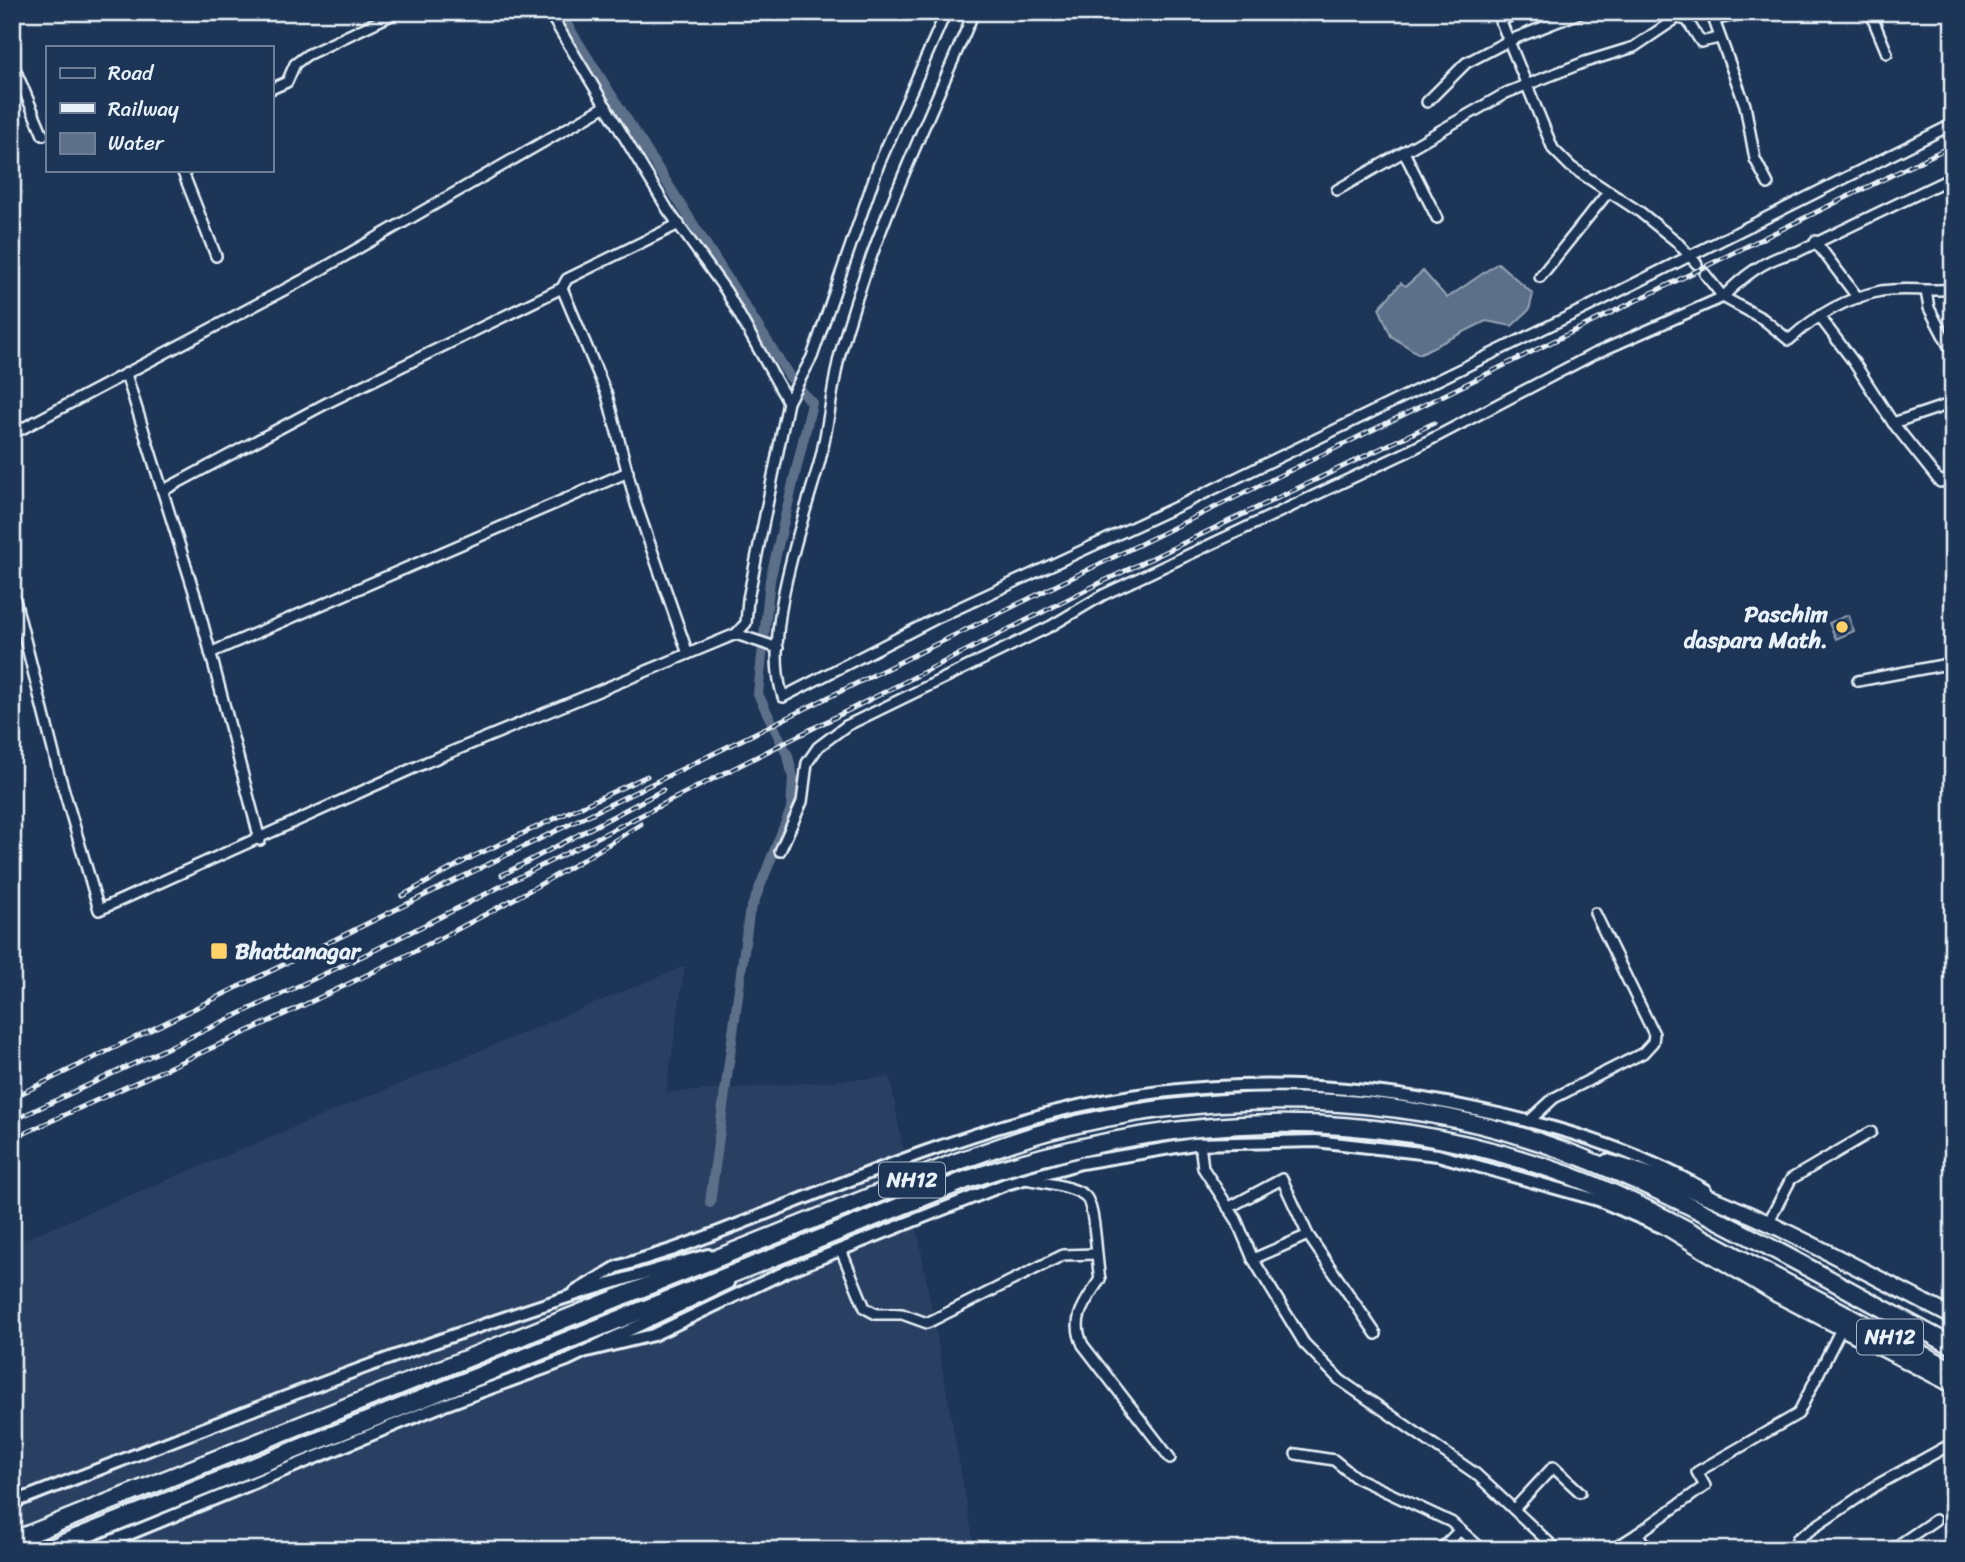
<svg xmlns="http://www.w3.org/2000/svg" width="1965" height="1562" font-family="Sriracha,sans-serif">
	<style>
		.built { fill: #2a4162 }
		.green { fill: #374d6c; stroke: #909fb2; stroke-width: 2 }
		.water { fill: #5d7089; stroke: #95a4b5; stroke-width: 2 }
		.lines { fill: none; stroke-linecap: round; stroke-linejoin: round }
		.canal { stroke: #5d7089; stroke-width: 10 }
		.minor-casing { stroke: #e8f1f8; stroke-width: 14 }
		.tertiary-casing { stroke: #e8f1f8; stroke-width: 16 }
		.primary-casing { stroke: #e8f1f8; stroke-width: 19 }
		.trunk-casing { stroke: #e8f1f8; stroke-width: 21 }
		.minor { stroke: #1d3557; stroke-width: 9 }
		.tertiary { stroke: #1d3557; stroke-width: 10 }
		.primary { stroke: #1d3557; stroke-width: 14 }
		.trunk { stroke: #1d3557; stroke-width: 16 }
		.rail-casing { stroke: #e8f1f8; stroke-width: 5 }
		.rail { stroke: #1d3557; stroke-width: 2.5; stroke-dasharray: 8; stroke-linecap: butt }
		.poi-dot { fill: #ffd166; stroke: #1d3557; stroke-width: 2.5 }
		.labels { text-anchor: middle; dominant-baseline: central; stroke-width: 7; stroke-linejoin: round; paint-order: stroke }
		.shield { fill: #1d3557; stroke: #abb9c8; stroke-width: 2 }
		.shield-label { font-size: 21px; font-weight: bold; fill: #e8f1f8 }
		.poi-label { font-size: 23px; font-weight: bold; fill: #e8f1f8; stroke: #1d3557; text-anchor: end }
	</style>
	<rect width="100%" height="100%" fill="#1d3557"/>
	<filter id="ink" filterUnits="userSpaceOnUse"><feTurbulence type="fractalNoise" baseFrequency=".0143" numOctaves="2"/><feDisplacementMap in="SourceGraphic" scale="14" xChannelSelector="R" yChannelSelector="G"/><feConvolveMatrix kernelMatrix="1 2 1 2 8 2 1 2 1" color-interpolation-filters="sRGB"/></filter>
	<g filter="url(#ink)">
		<path class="built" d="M685,966L666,1093L890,1077L975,1550H12V1244Z"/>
		<path class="green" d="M1848,615L1854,631L1836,639L1829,623Z"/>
		<path class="water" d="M1498,263L1533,294L1529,310L1512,326L1486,321L1419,354L1391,336L1379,308L1401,283L1406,286L1423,271L1447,298Z"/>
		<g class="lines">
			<path class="canal" d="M559,12L790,377L812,403L770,580L758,694L788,756L793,778L791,809L749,914L710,1203"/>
			<g class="minor-casing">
				<g id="minor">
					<path d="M549,12L668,210L726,291L788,402"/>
					<path d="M974,12C926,124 872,236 840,354C831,390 829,427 819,464C801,526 762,635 783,697L935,619L1187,502L1592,305L1953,124"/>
					<path d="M1497,12L1553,149L1571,167L1640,212L1676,241L1697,264"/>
					<path d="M1711,12L1745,105L1755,159L1768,184"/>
					<path d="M1870,12L1887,53"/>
					<path d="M1714,20L1748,12"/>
					<path d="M1500,21L1519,12"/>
					<path d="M12,62L43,135"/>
					<path d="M271,89L287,82L295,64L307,55L398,12"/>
					<path d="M1427,102L1466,63L1508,41L1582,12"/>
					<path d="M1404,152L1437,218"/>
					<path d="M182,170L216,256"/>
					<path d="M1953,177L1797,252C1768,257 1743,276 1723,297L1763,319L1789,340C1815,316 1846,298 1881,291C1905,287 1929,292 1953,289"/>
					<path d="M1337,190L1506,93L1585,62L1634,47L1677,18L1687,20L1701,42L1719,38"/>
					<path d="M1815,241L1858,298"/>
					<path d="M1540,277L1609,191"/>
					<path d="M562,288L607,395L636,504L688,654"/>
					<path d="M1926,291L1929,308L1953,354"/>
					<path d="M1819,316L1853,361L1893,423L1940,482L1953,478"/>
					<path d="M126,374L196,598L260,840"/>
					<path d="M1893,423L1953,403"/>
					<path d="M12,434L303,280L606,106"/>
					<path d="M164,490L327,403L562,288L567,279L679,224"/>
					<path d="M12,588L58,770L99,910L427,762L736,634L746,623L748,599L788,402L812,357L879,164L946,12"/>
					<path d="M736,634L778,648"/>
					<path d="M210,653L628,472"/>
					<path d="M1858,681L1953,663"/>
					<path d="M780,851L802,802L807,763L818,747L846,726L1051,626L1103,595L1407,452L1592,355L1723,297L1705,274"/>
					<path d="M1528,1122L1554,1098L1643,1053L1653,1042L1654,1034L1595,913"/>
					<path d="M1200,1143L1203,1168L1236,1219L1253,1259L1304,1343L1340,1380L1476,1474L1557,1550"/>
					<path d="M1026,1179C1042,1183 1070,1185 1084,1195C1096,1203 1096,1261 1100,1279C1085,1303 1070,1318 1083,1345L1170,1458"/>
					<path d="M1228,1208L1282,1179L1308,1235L1376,1334"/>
					<path d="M1768,1223L1791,1179L1871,1132"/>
					<path d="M841,1250L865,1308L876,1314H902L927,1323L1063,1255L1095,1254"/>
					<path d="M1253,1259L1308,1235"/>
					<path d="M1296,1454L1334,1460L1355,1477L1451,1522L1483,1550"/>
					<path d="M1514,1509L1553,1467L1580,1492"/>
					<path d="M1637,1534L1705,1486L1697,1472L1798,1414L1842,1327"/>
					<path d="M1440,1550L1460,1530"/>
					<path d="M1612,1550L1637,1534L1649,1550"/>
					<path d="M1796,1550L1797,1539L1877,1485L1953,1443"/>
					<path d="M1891,1550L1935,1520"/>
				</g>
			</g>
			<g class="tertiary-casing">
				<g id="tertiary">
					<path d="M575,1292L617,1267L671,1250C797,1204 922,1145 1053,1112C1194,1076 1335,1078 1476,1109C1556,1126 1635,1149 1705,1190"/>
					<path d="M587,1351L653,1335L787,1271L1006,1184L1081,1163L1194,1144L1316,1141L1438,1155L1598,1200L1659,1226"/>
					<path d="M12,1503C242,1414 471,1320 708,1255"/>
					<path d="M90,1550L436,1408L567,1360L728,1283"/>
				</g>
			</g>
			<g class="primary-casing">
				<g id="primary">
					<path d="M1607,1162C1729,1195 1841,1260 1953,1317"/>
					<path d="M1654,1220L1776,1294L1953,1385"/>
				</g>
			</g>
			<g class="trunk-casing">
				<g id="trunk">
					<path d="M12,1541L959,1161C989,1151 1019,1139 1049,1131C1216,1087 1403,1090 1565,1151C1697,1201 1827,1280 1953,1346"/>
					<path d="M46,1550L966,1180C1171,1111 1366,1101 1571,1176C1635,1200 1696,1234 1756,1267C1822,1302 1887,1336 1953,1370"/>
				</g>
			</g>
			<use href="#minor" class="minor"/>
			<use href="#tertiary" class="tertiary"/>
			<use href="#primary" class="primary"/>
			<use href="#trunk" class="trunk"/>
			<g class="rail-casing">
				<g id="rail">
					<path d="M502,875L663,790"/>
					<path d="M402,896L472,857L647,776"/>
					<path d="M12,1098L1953,145"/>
					<path d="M12,1121L373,951L1102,582L1434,423"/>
					<path d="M12,1139C224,1041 443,950 641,824"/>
				</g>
			</g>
			<use href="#rail" class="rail"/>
		</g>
	</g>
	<g class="poi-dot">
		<circle cx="1842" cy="627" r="7"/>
		<rect x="210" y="942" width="18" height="18" rx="3.5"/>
	</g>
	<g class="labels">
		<g class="shield">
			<rect x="879" y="1162.5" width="66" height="35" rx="5"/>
			<rect x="1857" y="1319.5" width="66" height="35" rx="5"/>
		</g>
		<g class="shield-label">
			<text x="912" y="1180">NH12</text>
			<text x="1890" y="1337">NH12</text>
		</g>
		<g class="poi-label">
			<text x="1828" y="614">Paschim<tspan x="1828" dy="26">daspara Math.</tspan></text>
			<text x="235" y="951" text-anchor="start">Bhattanagar</text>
		</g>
	</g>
	<rect width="1965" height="1562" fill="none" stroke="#1d3557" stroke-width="42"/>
	<rect x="21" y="21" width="1923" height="1520" fill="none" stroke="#e8f1f8" stroke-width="2.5" filter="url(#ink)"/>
	<rect x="46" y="46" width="228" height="126" fill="#1d3557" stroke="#6e8097" stroke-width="2"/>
	<rect x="60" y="68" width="35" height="10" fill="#1d3557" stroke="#6e8097" stroke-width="2"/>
	<text x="108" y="80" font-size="21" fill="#e8f1f8">Road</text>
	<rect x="60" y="103" width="35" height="10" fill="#e8f1f8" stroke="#6e8097" stroke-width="2"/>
	<text x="108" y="116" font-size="21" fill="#e8f1f8">Railway</text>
	<rect x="60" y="133" width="35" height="21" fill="#5d7089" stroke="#6e8097" stroke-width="2"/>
	<text x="108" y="150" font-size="21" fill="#e8f1f8">Water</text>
</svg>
